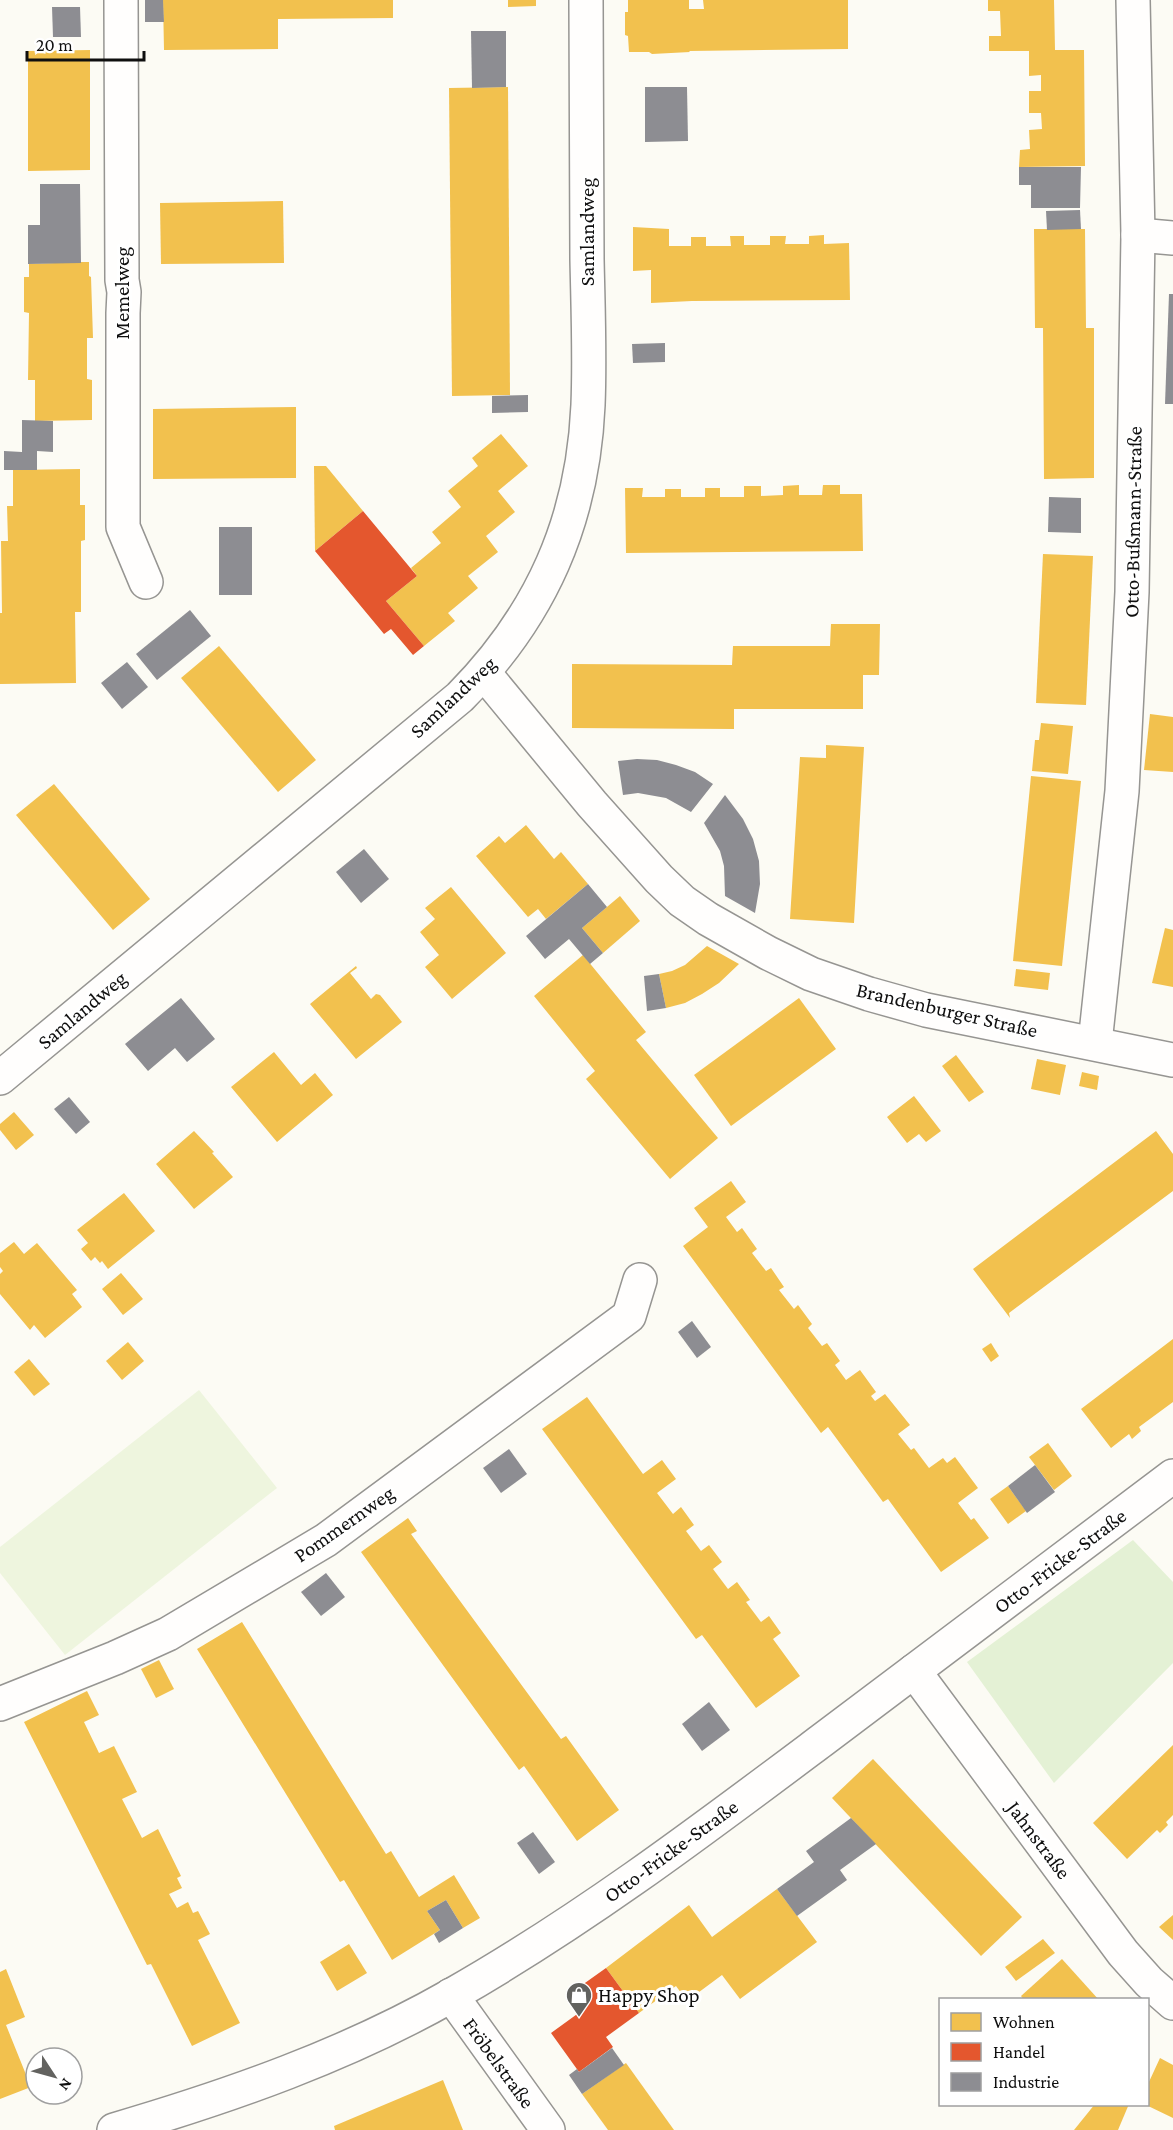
<svg xmlns="http://www.w3.org/2000/svg" width="1173" height="2130" font-family="'Crimson Pro',serif">
	<style>
		.green { fill: #e4f1d5 }
		.pitch { fill: #eef5de }
		.homes { fill: #f2c14e }
		.shops { fill: #e4572e }
		.industry { fill: #8d8d92 }
		.lines { fill: none; stroke-linecap: round; stroke-linejoin: round }
		.minor-casing { stroke: #969592; stroke-width: 36 }
		.minor { stroke: #fffefd; stroke-width: 33 }
		.labels { text-anchor: middle; dominant-baseline: central; stroke-width: 6; stroke-linejoin: round; paint-order: stroke }
		.street-label { font-size: 21px; fill: #0f0f0f; stroke: #fff }
		.poi-label { font-size: 21px; fill: #0f0f0f; stroke: #fff; text-anchor: start }
	</style>
	<rect width="100%" height="100%" fill="#fcfbf4"/>
	<path class="green" d="M1133,1540L1173,1582V1663L1054,1783L967,1662Z"/>
	<path class="pitch" d="M199,1390L277,1488L65,1655L0,1573V1547Z"/>
	<g class="homes">
		<path d="M163,0H393V18L278,19V49L164,50Z"/>
		<path d="M508,0H536V6L508,7Z"/>
		<path d="M628,0H689V9H704L703,0H848V49L689,51L690,52L652,54L649,52H629L628,36L625,35V12H628Z"/>
		<path d="M988,0H1054L1055,50H1084L1085,166L1019,167L1020,150L1030,149L1029,130L1042,129L1041,113H1029V91H1041V75L1029,76V51H989V36H1001L1000,11H988Z"/>
		<path d="M90,50V170L28,171V51Z"/>
		<path d="M508,87L510,395L452,396L449,88Z"/>
		<path d="M283,201L284,263L161,264L160,203Z"/>
		<path d="M633,227L669,229V246H691V237H706V246H731L730,236H744V245H770V236H786L785,244H809V236L824,235V244L849,243L850,300L692,301L651,303V270L633,271Z"/>
		<path d="M1034,229H1085L1086,328H1094V478L1044,479L1043,328H1035Z"/>
		<path d="M81,262H89V276L91,277L93,338H87V379L92,380V420L35,421V380H28L29,313L24,312V277H29V264Z"/>
		<path d="M296,407V478L153,479V409Z"/>
		<path d="M501,434L528,466L498,491L515,512L486,536L498,552L468,576L478,588L448,613L455,621L424,646L386,601L417,576L411,568L441,543L432,532L461,507L448,491L478,466L472,458Z"/>
		<path d="M314,466H326L363,511L315,551Z"/>
		<path d="M80,469V505H85V540L81,541V612H75L76,683L0,684V613H2L1,541H8L7,506H13V470Z"/>
		<path d="M799,485V495H822L823,485H840V494H862L863,551L626,553L625,488H643L642,497H665V489H681V497H705V488H720V497H744V486H761V496L783,495V486Z"/>
		<path d="M1043,554L1093,556L1086,705L1036,703Z"/>
		<path d="M831,624H880L879,675H863V709H734V729L572,728V664L732,665L733,646H830Z"/>
		<path d="M219,646L316,760L278,792L181,678Z"/>
		<path d="M1150,714L1173,717V772L1144,770Z"/>
		<path d="M1041,723L1073,726L1068,774L1032,771L1035,740H1039Z"/>
		<path d="M826,745L864,747L854,923L790,919L800,757L826,758Z"/>
		<path d="M1031,776L1081,781L1062,966L1013,961Z"/>
		<path d="M54,784L150,899L113,930L16,815Z"/>
		<path d="M526,825L554,859L561,852L588,884L546,919L538,909L528,917L476,856L499,836L505,843Z"/>
		<path d="M451,887L506,953L452,999L425,967L439,955L420,932L435,919L425,908Z"/>
		<path d="M620,896L640,921L603,953L582,928Z"/>
		<path d="M1165,928L1173,930V987L1152,983Z"/>
		<path d="M707,946L739,964L719,983L702,994L685,1003L666,1008L659,974L672,971L685,965Z"/>
		<path d="M583,955L646,1032L636,1040L718,1138L670,1179L586,1079L595,1071L534,996Z"/>
		<path d="M356,966L357,968L350,973L371,999L376,994L380,995L402,1022L356,1059L310,1004Z"/>
		<path d="M1016,969L1050,973L1048,990L1014,986Z"/>
		<path d="M799,998L836,1049L731,1126L694,1075Z"/>
		<path d="M274,1052L301,1085L315,1073L333,1095L277,1142L231,1087Z"/>
		<path d="M956,1055L984,1092L969,1102L942,1066Z"/>
		<path d="M1037,1059L1066,1065L1060,1095L1031,1089Z"/>
		<path d="M1082,1072L1099,1076L1097,1090L1079,1086Z"/>
		<path d="M914,1096L941,1131L926,1142L919,1134L907,1143L887,1117Z"/>
		<path d="M14,1112L34,1135L16,1150L0,1130V1124Z"/>
		<path d="M194,1131L214,1152L212,1153L233,1177L194,1209L156,1164Z"/>
		<path d="M1156,1131L1173,1154V1191L1009,1313L1010,1318L973,1269Z"/>
		<path d="M731,1181L746,1202L726,1217L737,1232L742,1228L757,1249L752,1253L766,1271L771,1268L784,1287L779,1290L794,1309L798,1305L812,1324L808,1328L822,1346L827,1343L840,1361L835,1365L846,1380L860,1370L876,1392L871,1396L875,1401L885,1394L910,1425L898,1434L911,1450L914,1448L929,1468L943,1458L947,1463L955,1457L978,1488L958,1503L971,1520L974,1518L989,1538L941,1572L888,1499L883,1502L828,1427L821,1433L683,1246L708,1227L694,1208Z"/>
		<path d="M124,1193L155,1231L108,1269L102,1261L100,1263L95,1257L91,1261L81,1249L88,1243L77,1230Z"/>
		<path d="M14,1242L24,1254L37,1243L77,1290L72,1294L82,1307L45,1338L34,1325L30,1330L0,1294V1274L3,1271L0,1267V1253Z"/>
		<path d="M121,1273L143,1299L123,1315L102,1289Z"/>
		<path d="M1173,1339V1402L1139,1427L1141,1431L1132,1439L1129,1434L1111,1448L1081,1409Z"/>
		<path d="M128,1342L144,1361L122,1380L106,1361Z"/>
		<path d="M991,1343L999,1356L991,1362L982,1349Z"/>
		<path d="M29,1359L50,1384L34,1396L14,1372Z"/>
		<path d="M587,1397L643,1474L662,1460L676,1479L657,1493L673,1514L681,1507L694,1525L686,1531L701,1551L709,1545L722,1562L713,1569L728,1589L737,1582L750,1600L746,1602L761,1622L769,1616L781,1633L773,1639L800,1676L756,1708L702,1635L696,1639L542,1429Z"/>
		<path d="M1048,1443L1072,1476L1054,1490L1029,1457Z"/>
		<path d="M1008,1486L1026,1511L1008,1524L990,1499Z"/>
		<path d="M408,1518L417,1531L411,1534L561,1739L566,1736L619,1810L577,1841L524,1766L519,1770L361,1552Z"/>
		<path d="M242,1622L386,1854L391,1851L419,1897L454,1875L480,1918L463,1928L446,1900L427,1911L440,1930L392,1960L344,1880L340,1882L197,1649Z"/>
		<path d="M159,1660L174,1689L156,1698L141,1669Z"/>
		<path d="M87,1691L99,1715L84,1722L99,1753L114,1746L137,1792L122,1799L142,1838L158,1829L181,1876L177,1878L182,1888L169,1894L177,1908L188,1902L193,1913L198,1911L210,1934L198,1940L240,2023L192,2046L151,1964L147,1965L24,1722Z"/>
		<path d="M1173,1745V1815L1166,1822L1168,1825L1160,1833L1157,1830L1127,1859L1093,1823Z"/>
		<path d="M873,1759L1022,1917L981,1956L832,1798Z"/>
		<path d="M777,1889L817,1942L740,1999L722,1975L687,2001L676,1986L639,2013L606,1968L689,1905L712,1937Z"/>
		<path d="M1173,1915V1940L1159,1927Z"/>
		<path d="M1043,1939L1055,1953L1016,1981L1005,1967Z"/>
		<path d="M349,1944L367,1973L337,1991L320,1962Z"/>
		<path d="M1062,1959L1099,2000H1024L1021,1996Z"/>
		<path d="M6,1969L25,2017L6,2025L31,2087L0,2099V1972Z"/>
		<path d="M1160,2058L1173,2065V2118L1144,2104H1148V2084Z"/>
		<path d="M626,2063L674,2130H608L582,2094Z"/>
		<path d="M443,2080L463,2130H335L334,2126Z"/>
		<path d="M1095,2104H1129L1118,2130H1074Z"/>
	</g>
	<g class="shops">
		<path d="M363,511L417,576L386,601L424,646L413,655L391,629L384,634L315,551Z"/>
		<path d="M606,1968L639,2013L606,2037L613,2047L579,2072L551,2033L580,2012L568,1995Z"/>
	</g>
	<g class="industry">
		<path d="M145,0H163L164,22H145Z"/>
		<path d="M52,7H80L81,37H53Z"/>
		<path d="M471,31H506V87L472,88Z"/>
		<path d="M645,87H687L688,141L645,142Z"/>
		<path d="M1019,167H1081L1080,208H1031V185H1019Z"/>
		<path d="M40,184H80L81,263L28,264V225H40Z"/>
		<path d="M1080,210L1081,229L1047,230L1046,211Z"/>
		<path d="M1169,294H1173V404H1165Z"/>
		<path d="M665,343V362L633,363L632,344Z"/>
		<path d="M528,395V412L492,413V396Z"/>
		<path d="M22,420L53,421V452L37,451V470H4V451L22,452Z"/>
		<path d="M1049,497L1081,498V533L1048,532Z"/>
		<rect x="219" y="527" width="33" height="68"/>
		<path d="M190,610L211,636L157,680L136,654Z"/>
		<path d="M127,662L148,687L122,709L101,683Z"/>
		<path d="M637,759L657,760L676,765L695,772L713,784L691,812L666,798L638,793L623,795L618,761Z"/>
		<path d="M725,795L743,819L753,839L759,861L760,884L755,913L725,896L724,866L720,851L704,823Z"/>
		<path d="M364,849L389,879L361,903L336,872Z"/>
		<path d="M588,884L607,907L582,928L603,953L590,964L569,939L545,959L526,936Z"/>
		<path d="M659,974L666,1008L647,1011L644,976Z"/>
		<path d="M181,998L215,1039L187,1062L175,1048L148,1071L125,1044Z"/>
		<path d="M69,1097L90,1122L76,1134L54,1109Z"/>
		<path d="M692,1321L711,1347L697,1358L678,1332Z"/>
		<path d="M509,1449L527,1474L501,1493L483,1468Z"/>
		<path d="M1035,1465L1055,1492L1027,1513L1008,1486Z"/>
		<path d="M326,1573L345,1597L321,1616L301,1592Z"/>
		<path d="M709,1702L730,1730L702,1751L682,1724Z"/>
		<path d="M851,1818L876,1844L840,1870L847,1880L797,1916L777,1889L814,1862L806,1851Z"/>
		<path d="M533,1832L555,1862L539,1874L517,1843Z"/>
		<path d="M446,1900L463,1928L439,1943L434,1934L440,1930L427,1911Z"/>
		<path d="M612,2048L624,2065L582,2094L569,2075L577,2069L579,2072Z"/>
	</g>
	<g class="lines">
		<g class="minor-casing">
			<g id="minor">
				<path d="M121,0L122,280L124,292L123,313V527L146,582"/>
				<path d="M1138,235L1173,238"/>
				<path d="M484,673L592,804L659,879L682,901L708,919L768,953L811,974L869,994L926,1010L1173,1060"/>
				<path d="M1095,1043L1122,791L1132,592L1138,235L1133,0"/>
				<path d="M0,1078L460,697C541,615 583,521 588,405C590,356 588,308 587,259C587,173 586,86 586,0"/>
				<path d="M914,1671L1123,1953L1149,1982L1173,2003"/>
				<path d="M0,1704L115,1658L168,1634L326,1540L629,1316L640,1280"/>
				<path d="M451,1995L548,2130"/>
				<path d="M114,2130C230,2096 347,2055 452,1995C582,1921 701,1831 821,1741C938,1653 1055,1564 1173,1476"/>
			</g>
		</g>
		<use href="#minor" class="minor"/>
	</g>
	<defs>
		<g id="shop-pin" transform="scale(1.35)"><path d="M0 17L-7.5 6A9.5 9.5 0 1 1 7.5 6Z" fill="#62625f" stroke="#fff"/><path d="M-5-2.5h2.3a2.7 3.5 0 0 1 5.4 0H5L5.5 6h-11ZM-1.5-2.5h3a1.5 2.3 0 0 0-3 0Z" fill="#fff"/></g>
	</defs>
	<g fill-rule="evenodd">
		<use href="#shop-pin" x="579" y="1995"/>
	</g>
	<g class="labels">
		<g class="street-label">
			<text transform="translate(587 232) rotate(-90)">Samlandweg</text>
			<text transform="translate(122 293) rotate(-90)">Memelweg</text>
			<text transform="translate(1133 522) rotate(-89)">Otto-Bußmann-Straße</text>
			<text transform="translate(453 697) rotate(-43)">Samlandweg</text>
			<text transform="translate(82 1010) rotate(-40)">Samlandweg</text>
			<text transform="translate(947 1010) rotate(13)">Brandenburger Straße</text>
			<text transform="translate(344 1524) rotate(-35)">Pommernweg</text>
			<text transform="translate(1060 1561) rotate(-37)">Otto-Fricke-Straße</text>
			<text transform="translate(1039 1840) rotate(53)">Jahnstraße</text>
			<text transform="translate(671 1851) rotate(-36)">Otto-Fricke-Straße</text>
			<text transform="translate(499 2063) rotate(54)">Fröbelstraße</text>
		</g>
		<g class="poi-label">
			<text x="598" y="1995">Happy Shop</text>
		</g>
	</g>
	<rect x="939" y="1998" width="210" height="108" fill="#ffffff" stroke="#9f9f9f" stroke-width="1.5"/>
	<rect x="951" y="2013" width="30" height="18" fill="#f2c14e" stroke="#9f9f9f" stroke-width="1.5"/>
	<text x="993" y="2028" font-size="18" fill="#0f0f0f">Wohnen</text>
	<rect x="951" y="2043" width="30" height="18" fill="#e4572e" stroke="#9f9f9f" stroke-width="1.5"/>
	<text x="993" y="2058" font-size="18" fill="#0f0f0f">Handel</text>
	<rect x="951" y="2073" width="30" height="18" fill="#8d8d92" stroke="#9f9f9f" stroke-width="1.5"/>
	<text x="993" y="2088" font-size="18" fill="#0f0f0f">Industrie</text>
	<g transform="translate(54 2076) rotate(126)"><circle r="28" fill="#ffffff" stroke="#9f9f9f" stroke-width="1.5"/>
	<path d="M0-4.5L10 22L0 15L-10 22Z" fill="#62625f"/>
	<text y="-9" font-size="16" font-weight="bold" text-anchor="middle" fill="#0f0f0f">N</text>
	</g>
	<path d="M27 51v9h117v-9" fill="none" stroke="#0f0f0f" stroke-width="3"/>
	<text x="36" y="51" font-size="18" fill="#0f0f0f" stroke="#ffffff" stroke-width="4.5" paint-order="stroke">20 m</text>
</svg>
